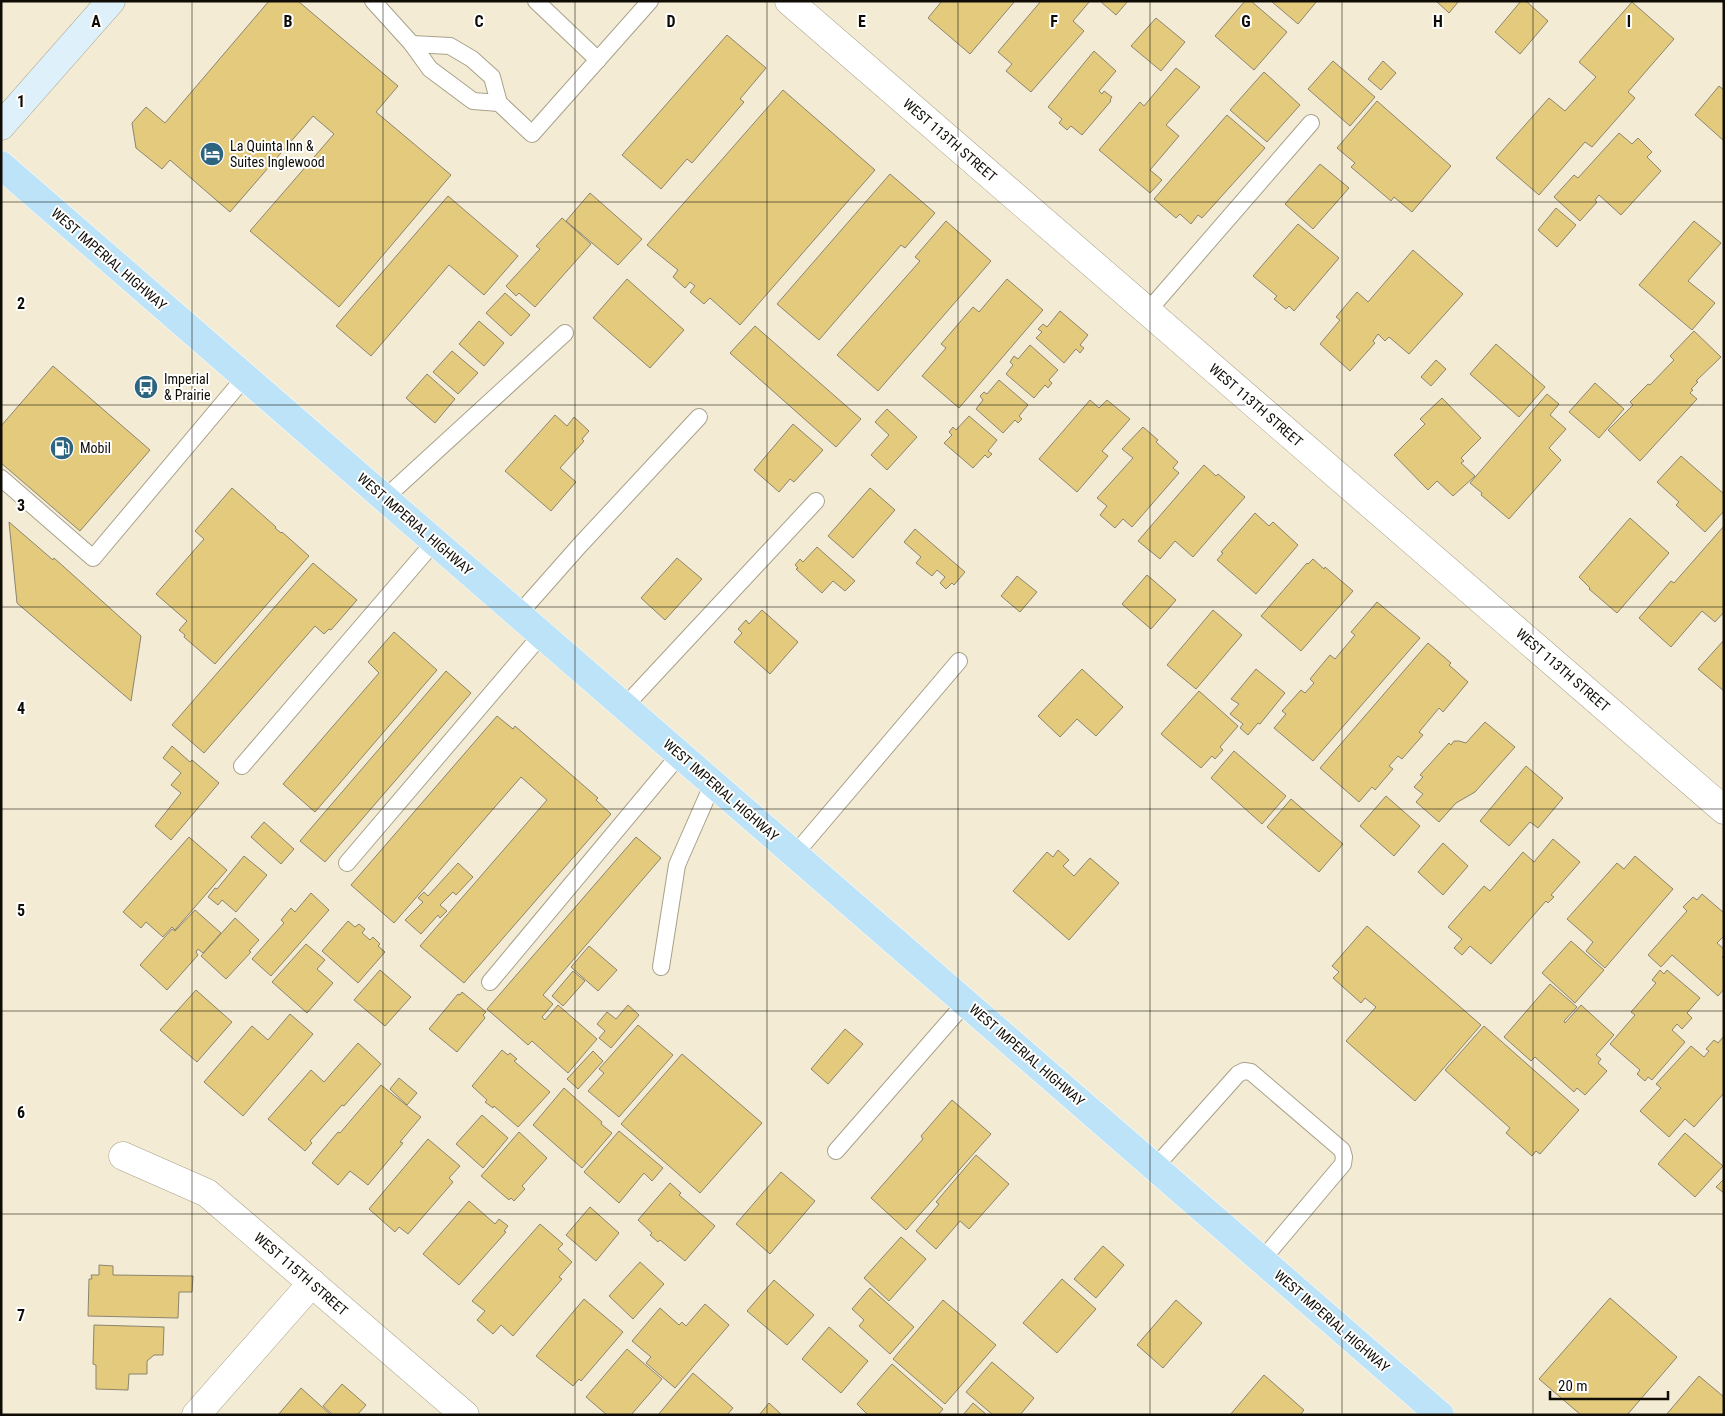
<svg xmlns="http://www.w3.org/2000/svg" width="1725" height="1416" font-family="'Roboto Condensed',sans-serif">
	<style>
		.building { fill: #e3ca7d; stroke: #8c856f }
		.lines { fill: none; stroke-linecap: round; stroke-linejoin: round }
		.service-casing { stroke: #a8a18a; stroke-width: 18 }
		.minor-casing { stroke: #a8a18a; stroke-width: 29 }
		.secondary-casing { stroke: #a8a18a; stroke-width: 29 }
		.primary-casing { stroke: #fff; stroke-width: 29 }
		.service { stroke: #fff; stroke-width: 16 }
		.minor { stroke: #fff; stroke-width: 28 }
		.secondary { stroke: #def1fb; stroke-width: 28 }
		.primary { stroke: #bce3f7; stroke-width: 28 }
		.grid { fill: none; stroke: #0f0c05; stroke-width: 1; stroke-opacity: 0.55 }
		.labels { text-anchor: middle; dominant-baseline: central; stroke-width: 4; stroke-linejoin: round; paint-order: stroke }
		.street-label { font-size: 14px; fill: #0f0c05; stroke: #fff }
		.poi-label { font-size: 14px; fill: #0f0c05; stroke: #fff; text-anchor: start }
		.grid-label { font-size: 16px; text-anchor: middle; font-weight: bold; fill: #0f0c05; stroke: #fff; stroke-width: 4; stroke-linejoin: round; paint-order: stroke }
	</style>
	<rect width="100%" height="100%" fill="#f3ebd3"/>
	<g class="building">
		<path d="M269,1H298L398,86L376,112L451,175L339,307L250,231L334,134L313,116L230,212L170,160L162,169L136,148L132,123L146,107L165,123Z"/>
		<path d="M942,1H1015L970,54L928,18Z"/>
		<path d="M1041,1H1090L1073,21L1084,31L1031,92L1006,71L1012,64L998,52Z"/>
		<path d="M1100,1H1128L1116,15Z"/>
		<path d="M1245,1H1251L1287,32L1254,70L1215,36Z"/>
		<path d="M1271,1H1317L1298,24Z"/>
		<path d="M1436,1H1459L1449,13Z"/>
		<path d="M1521,1H1526L1548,21L1520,54L1495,32Z"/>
		<path d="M1632,2L1674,39L1628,92L1635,98L1592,147L1585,142L1539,195L1496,158L1549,98L1565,111L1596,77L1579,62Z"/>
		<path d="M1156,18L1185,42L1161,71L1131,46Z"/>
		<path d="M727,35L766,68L740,99L744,102L692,163L687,159L661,189L622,155Z"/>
		<path d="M1094,51L1116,71L1099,91L1102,94L1104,91L1112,97L1110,100L1111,101L1082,135L1071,126L1067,130L1059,123L1062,119L1048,107Z"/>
		<path d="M1333,61L1375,97L1350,126L1308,89Z"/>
		<path d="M1383,61L1396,73L1381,90L1368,79Z"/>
		<path d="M1176,68L1200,87L1166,125L1179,136L1150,170L1162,180L1150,193L1099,150L1140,102L1144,106Z"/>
		<path d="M1264,72L1300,105L1267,142L1230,110Z"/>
		<path d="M1719,86L1724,90V141L1695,115Z"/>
		<path d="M783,90L875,170L740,325L710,298L704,304L690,292L695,286L690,282L685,288L673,277L678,270L647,245Z"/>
		<path d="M1377,101L1451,166L1412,212L1394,197L1391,201L1351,167L1355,163L1337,148Z"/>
		<path d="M1227,115L1265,148L1202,218L1198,215L1191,224L1180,214L1176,218L1154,199Z"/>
		<path d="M1619,133L1632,144L1638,138L1652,152L1647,157L1661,171L1621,215L1599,195L1595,200L1597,202L1580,221L1554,197L1574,175L1578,178Z"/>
		<path d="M1320,164L1349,188L1313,229L1285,204Z"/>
		<path d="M890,174L935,213L905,248L901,245L819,340L777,304Z"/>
		<path d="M590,193L642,239L618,265L566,221Z"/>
		<path d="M448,196L518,256L484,295L449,265L371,356L336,326Z"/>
		<path d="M1556,208L1576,225L1557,247L1538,230Z"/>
		<path d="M562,218L591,244L535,307L519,293L516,296L506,286L540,249L536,246Z"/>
		<path d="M946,221L991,261L878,391L837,355L920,261L915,257Z"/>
		<path d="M1694,221L1721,243L1688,281L1715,303L1692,330L1639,285Z"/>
		<path d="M1298,224L1339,258L1294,311L1289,306L1286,309L1274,299L1277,296L1253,276Z"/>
		<path d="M1413,250L1463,294L1409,354L1389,337L1385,341L1378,334L1373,341L1375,343L1350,371L1320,344L1340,320L1336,317L1357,292L1368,302Z"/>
		<path d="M627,279L684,330L650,368L593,318Z"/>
		<path d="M1007,279L1043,310L959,408L922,376L946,348L941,344L973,307L979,312Z"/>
		<path d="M505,293L530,315L511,336L486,313Z"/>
		<path d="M1060,311L1088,335L1080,345L1084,348L1080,353L1076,349L1064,363L1036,338L1042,332L1038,329L1043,324L1047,327Z"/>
		<path d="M479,321L504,343L484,366L459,344Z"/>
		<path d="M755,326L861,419L836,447L730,353Z"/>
		<path d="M1694,331L1721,357L1696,381L1698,382L1691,389L1693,390L1690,393L1697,399L1640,461L1608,430L1633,405L1630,402L1648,384L1650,385L1674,360L1670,356Z"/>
		<path d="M1496,344L1545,387L1519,417L1470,374Z"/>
		<path d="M1030,345L1058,370L1049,380L1052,383L1048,388L1045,385L1034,398L1006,374L1013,365L1010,362L1014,356L1018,359Z"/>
		<path d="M452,351L478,373L458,394L433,372Z"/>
		<path d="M1436,360L1446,369L1431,386L1421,377Z"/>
		<path d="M53,366L150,450L80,531L1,463V426Z"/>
		<path d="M427,374L455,399L435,423L406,398Z"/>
		<path d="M999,380L1028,405L1019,416L1022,419L1018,423L1015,420L1003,433L976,409L983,400L980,396L984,392L987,394Z"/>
		<path d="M1595,383L1624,409L1599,438L1569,412Z"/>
		<path d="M1547,394L1559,404L1550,415L1566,429L1549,448L1561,460L1509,519L1481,495L1482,493L1470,483Z"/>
		<path d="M1442,398L1481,438L1461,458L1464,461L1461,463L1475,476L1453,496L1437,481L1428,490L1394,455L1425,424L1420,419Z"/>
		<path d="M1090,400L1099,408L1107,400L1130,419L1102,451L1108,456L1077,492L1039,459Z"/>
		<path d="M887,409L917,437L887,470L871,455L889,435L875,422Z"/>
		<path d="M555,415L567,426L574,417L589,431L582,439L584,441L560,468L576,482L551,511L505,471Z"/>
		<path d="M969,416L997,440L988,451L992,454L988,458L985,455L973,468L944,443L952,435L949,432L953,427L956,430Z"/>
		<path d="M793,424L823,450L794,482L790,479L779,492L754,470Z"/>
		<path d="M1143,427L1158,440L1156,442L1178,462L1173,468L1179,473L1132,527L1123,519L1115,528L1100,515L1107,506L1097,498L1133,458L1122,449Z"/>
		<path d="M1681,456L1724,494V511L1705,532L1676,505L1679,502L1657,482Z"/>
		<path d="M1204,465L1216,476L1218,474L1245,497L1193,557L1175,541L1160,559L1138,541Z"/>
		<path d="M232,488L276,527L275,528L281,533L282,532L309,556L215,664L184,637L185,635L179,630L187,621L156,594L204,539L195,531Z"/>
		<path d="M870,488L895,510L853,558L828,536Z"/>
		<path d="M1255,513L1269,526L1273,522L1298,545L1256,594L1217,560L1223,553L1221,552Z"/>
		<path d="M1630,518L1669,553L1617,613L1589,589L1590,588L1579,577Z"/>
		<path d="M9,522L53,560L54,558L141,636L131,701L17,603Z"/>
		<path d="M1724,526V612L1715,622L1702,611L1671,647L1639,618L1671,581L1674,583Z"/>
		<path d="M915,529L965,572L954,585L952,583L946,589L940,583L945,577L937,570L932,576L916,563L921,557L904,542Z"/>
		<path d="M817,547L855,581L845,591L833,581L822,593L796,569L798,568L795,565L800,559L803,562Z"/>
		<path d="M677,558L702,579L665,620L641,598Z"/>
		<path d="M1313,559L1324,569L1325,567L1353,591L1301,651L1261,616L1307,563L1308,564Z"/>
		<path d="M313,563L357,600L331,630L329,629L324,634L315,626L204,753L172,725Z"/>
		<path d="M1147,575L1176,600L1151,629L1122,604Z"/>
		<path d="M1017,576L1037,592L1020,612L1001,596Z"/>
		<path d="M1377,602L1420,638L1313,761L1274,728L1286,714L1282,711L1301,690L1305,693L1314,683L1310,679L1330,655L1335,659L1355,635L1351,632Z"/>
		<path d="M762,610L798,642L770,674L734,642L742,633L738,629L746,620L749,624Z"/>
		<path d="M1213,610L1242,635L1196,689L1167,665Z"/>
		<path d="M394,632L437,670L315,812L283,784L379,673L368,662Z"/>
		<path d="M1724,640V691L1698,669Z"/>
		<path d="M1428,643L1451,663L1449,665L1468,682L1443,712L1439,708L1419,732L1423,735L1402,759L1398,756L1389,766L1393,769L1375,790L1372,787L1359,802L1320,768Z"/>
		<path d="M1082,669L1123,707L1096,736L1077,719L1060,737L1038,716Z"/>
		<path d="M1256,669L1285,693L1260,724L1258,723L1248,735L1240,728L1243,724L1230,714L1239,704L1231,699Z"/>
		<path d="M446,671L471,693L325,862L300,841Z"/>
		<path d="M1199,691L1238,726L1220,747L1223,750L1215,759L1212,756L1201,768L1161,734Z"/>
		<path d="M497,716L513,729L515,726L598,798L596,800L611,814L464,983L420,946L547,800L521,777L394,923L351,885Z"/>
		<path d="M1485,722L1515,747L1475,792L1456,803L1439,822L1416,802L1423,794L1414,787L1423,777L1420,775L1449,743L1451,745L1454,741H1459L1466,743Z"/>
		<path d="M172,746L190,762L192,760L219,783L171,840L155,826L181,793L171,785L181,773L163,758Z"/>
		<path d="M1234,751L1286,796L1262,824L1211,778Z"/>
		<path d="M1526,766L1563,798L1538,828L1530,822L1509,846L1480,821Z"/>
		<path d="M1386,796L1420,826L1394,856L1360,826Z"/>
		<path d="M1291,799L1343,844L1319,872L1267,827Z"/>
		<path d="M264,822L294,849L281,864L251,837Z"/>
		<path d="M189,837L227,870L175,930L172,927L163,937L146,922L141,928L123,912Z"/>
		<path d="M636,837L661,858L543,995L553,1004L542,1017L545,1020L558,1005L597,1039L568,1073L532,1041L528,1045L487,1009Z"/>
		<path d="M1553,839L1580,862L1551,895L1554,897L1548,903L1546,901L1491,964L1470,946L1462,955L1454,948L1462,939L1448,927L1484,886L1490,891L1523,852L1534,862Z"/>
		<path d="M1443,843L1468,866L1443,895L1418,872Z"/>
		<path d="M1058,850L1069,860L1063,866L1074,876L1090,858L1119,883L1069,940L1013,891L1047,852L1053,857Z"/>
		<path d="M244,856L267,875L236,912L222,900L218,905L208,897L215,888L217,889Z"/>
		<path d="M1635,856L1673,889L1605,968L1586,951L1593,942L1567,919L1617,863L1624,869Z"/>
		<path d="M458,863L473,877L456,895L453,892L440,905L447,911L440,918L438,915L421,934L405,920L423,902L418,898L424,892L428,896Z"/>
		<path d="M311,893L329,910L271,976L252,959L284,923L281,920L291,908L295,912Z"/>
		<path d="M1702,894L1724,913V936L1717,943L1724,949V955L1722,957L1724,959V989L1718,996L1672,955L1661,967L1648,955L1687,911L1683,907L1693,897L1697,900Z"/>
		<path d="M195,910L221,933L203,953L198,949L196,952L198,955L167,990L140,965L172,929L175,931Z"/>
		<path d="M235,918L259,940L249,951L251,952L226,979L201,956Z"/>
		<path d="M348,921L355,927L359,924L365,929L362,933L370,940L373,937L380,944L378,946L385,952L358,983L322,951Z"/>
		<path d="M1367,926L1481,1025L1415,1101L1346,1041L1376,1007L1365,998L1361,1003L1333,978L1339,972L1332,966Z"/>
		<path d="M1571,941L1604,970L1575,1003L1542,973Z"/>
		<path d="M306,944L325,960L317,969L333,983L307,1013L272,982Z"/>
		<path d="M589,946L617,970L598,991L571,967Z"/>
		<path d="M380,970L411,997L385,1026L354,1000Z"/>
		<path d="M1660,970L1664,974L1667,970L1700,998L1687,1013L1692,1018L1682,1029L1677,1024L1672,1030L1685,1042L1652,1080L1648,1077L1645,1081L1637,1074L1640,1070L1610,1044L1635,1015L1631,1012L1656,983L1652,980Z"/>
		<path d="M573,971L585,981L563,1006L552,996Z"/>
		<path d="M1550,984L1577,1007L1564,1021L1565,1023L1581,1005L1614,1035L1596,1055L1601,1059L1598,1063L1607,1071L1585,1095L1577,1088L1574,1092L1535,1057L1531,1061L1504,1037Z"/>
		<path d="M196,990L232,1022L197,1062L160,1030Z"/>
		<path d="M462,992L486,1012L483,1015L485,1018L457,1052L429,1029L458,994L460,995Z"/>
		<path d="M628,1005L639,1015L611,1048L599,1038L605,1031L597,1024L607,1012L616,1019Z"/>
		<path d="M290,1014L313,1034L243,1116L204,1082L252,1026L268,1040Z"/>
		<path d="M638,1025L673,1055L619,1117L588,1091L604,1073L599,1069Z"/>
		<path d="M1484,1026L1579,1110L1540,1154L1536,1151L1532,1156L1506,1133L1510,1128L1445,1070Z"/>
		<path d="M845,1029L863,1044L828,1084L811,1069Z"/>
		<path d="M1724,1036V1093L1694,1127L1685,1119L1669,1137L1640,1111L1661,1088L1656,1084L1691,1046L1704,1057L1709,1051L1706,1049L1714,1040L1718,1043Z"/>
		<path d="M358,1043L381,1064L344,1106L342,1105L310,1141L312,1143L305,1151L268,1119L311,1070L324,1082Z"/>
		<path d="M502,1050L508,1055L510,1053L517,1059L514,1061L550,1092L518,1127L494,1106L493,1108L485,1102L487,1100L472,1086Z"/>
		<path d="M593,1051L603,1061L578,1089L567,1079Z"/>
		<path d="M682,1054L762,1123L700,1193L621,1124Z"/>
		<path d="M399,1078L417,1093L407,1105L390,1089Z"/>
		<path d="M381,1085L421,1117L400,1142L403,1143L368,1185L350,1171L338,1185L312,1163L338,1132L340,1133Z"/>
		<path d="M564,1088L602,1122L601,1124L612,1133L582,1168L533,1125Z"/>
		<path d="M952,1100L991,1134L906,1230L871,1198L923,1139L921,1136Z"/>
		<path d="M482,1115L508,1138L483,1168L456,1144Z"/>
		<path d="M619,1131L663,1168L652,1181L644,1173L619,1203L584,1172Z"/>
		<path d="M519,1132L547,1158L522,1186L525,1189L514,1201L511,1198L509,1200L481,1176Z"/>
		<path d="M1685,1133L1723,1166L1695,1197L1658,1164Z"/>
		<path d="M428,1139L460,1166L449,1178L453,1182L408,1234L399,1227L395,1232L369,1209Z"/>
		<path d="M976,1155L1009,1184L969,1229L960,1221L936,1249L916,1231L939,1204L936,1202Z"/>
		<path d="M781,1172L815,1201L770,1254L736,1224Z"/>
		<path d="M1724,1179V1193L1716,1187Z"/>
		<path d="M670,1183L681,1193L679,1195L715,1226L685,1261L660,1240L658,1242L650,1235L652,1233L638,1220Z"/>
		<path d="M469,1201L495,1224L499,1219L508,1226L504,1231L506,1232L459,1285L423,1254Z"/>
		<path d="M590,1207L619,1233L596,1261L566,1235Z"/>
		<path d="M540,1224L563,1244L558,1249L572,1262L559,1277L562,1279L513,1336L501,1325L493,1334L477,1320L485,1311L472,1301Z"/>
		<path d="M901,1237L926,1259L889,1301L864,1278Z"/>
		<path d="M1103,1246L1124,1265L1096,1298L1074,1279Z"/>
		<path d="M640,1262L664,1284L633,1319L609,1296Z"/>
		<path d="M99,1265L113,1266V1275L193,1276L192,1292H179L178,1318L88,1316L89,1279H92L91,1275H99Z"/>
		<path d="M1062,1279L1096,1309L1057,1353L1023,1323Z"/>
		<path d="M774,1280L814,1315L787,1345L747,1311Z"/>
		<path d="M870,1288L914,1327L890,1354L859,1326L864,1320L852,1309Z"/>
		<path d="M1610,1298L1677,1357L1627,1415H1581L1539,1379Z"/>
		<path d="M584,1299L623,1332L581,1381L579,1379L573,1386L536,1356Z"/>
		<path d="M943,1300L996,1345L945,1404L893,1359Z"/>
		<path d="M1176,1300L1202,1323L1163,1368L1137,1345Z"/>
		<path d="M705,1304L729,1325L675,1388L646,1363L651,1357L632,1341L660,1308L679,1325L682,1322L686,1326Z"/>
		<path d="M94,1325L164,1327L163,1355H154L147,1361V1374H129L128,1390L96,1389V1365L93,1364Z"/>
		<path d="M829,1327L868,1361L841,1393L802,1359Z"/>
		<path d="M627,1349L662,1379L631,1415H607L586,1397Z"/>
		<path d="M992,1362L1034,1398L1020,1415H993L966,1392Z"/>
		<path d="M892,1364L943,1409L938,1415H868L857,1404Z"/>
		<path d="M693,1373L733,1408L727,1415H658Z"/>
		<path d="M1264,1375L1304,1410L1300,1415H1230Z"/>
		<path d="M1699,1376L1724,1397V1415H1666Z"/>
		<path d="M342,1384L366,1405L357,1415H333L323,1406Z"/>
		<path d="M301,1388L331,1415H278Z"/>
		<path d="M769,1403L782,1415H759Z"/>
		<path d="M973,1403L987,1415H963Z"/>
	</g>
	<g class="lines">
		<g class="service-casing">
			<g id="service">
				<path d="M373,1L412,44L430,69L473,101L499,103"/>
				<path d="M536,1L598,60"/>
				<path d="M412,44L450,46L472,59L492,77L499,103L532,134L650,1"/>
				<path d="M1148,311L1311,123"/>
				<path d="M1,478L93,558L245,377"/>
				<path d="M385,498L565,333"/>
				<path d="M519,614L580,545L699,417"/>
				<path d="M625,706L816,501"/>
				<path d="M242,766L435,541"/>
				<path d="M795,854L959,661"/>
				<path d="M347,863L542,634"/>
				<path d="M661,967L677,865L713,783"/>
				<path d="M490,982L680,754"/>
				<path d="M836,1151L966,1002"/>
				<path d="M1155,1167L1238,1074L1244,1071L1251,1072L1342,1150L1344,1157L1343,1164L1262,1260"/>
			</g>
		</g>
		<g class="minor-casing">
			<g id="minor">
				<path d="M789,1L1724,810"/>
				<path d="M123,1156L207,1193L465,1415"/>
				<path d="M196,1415L312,1283"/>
			</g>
		</g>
		<g class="secondary-casing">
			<path id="secondary" d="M1,126L111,1"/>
		</g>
		<g class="primary-casing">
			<path id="primary" d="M1,165L1440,1415"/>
		</g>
		<use href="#service" class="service"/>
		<use href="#minor" class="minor"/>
		<use href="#secondary" class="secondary"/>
		<use href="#primary" class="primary"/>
	</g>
	<path class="grid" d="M192,1V1415M383,1V1415M575,1V1415M767,1V1415M958,1V1415M1150,1V1415M1342,1V1415M1533,1V1415M1,202H1724M1,405H1724M1,607H1724M1,809H1724M1,1011H1724M1,1214H1724"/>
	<defs>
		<g id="hotel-disc" transform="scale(1.25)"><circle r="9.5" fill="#2d647f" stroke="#fff"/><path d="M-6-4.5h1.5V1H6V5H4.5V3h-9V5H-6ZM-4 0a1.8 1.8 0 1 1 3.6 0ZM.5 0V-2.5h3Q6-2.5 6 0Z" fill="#fff"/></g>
		<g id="bus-disc" transform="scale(1.25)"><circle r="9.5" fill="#2d647f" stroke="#fff"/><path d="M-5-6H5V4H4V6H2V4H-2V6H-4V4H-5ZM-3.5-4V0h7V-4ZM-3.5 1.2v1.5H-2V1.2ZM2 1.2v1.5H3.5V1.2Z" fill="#fff"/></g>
		<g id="fuel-disc" transform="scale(1.25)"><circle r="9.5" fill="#2d647f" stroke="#fff"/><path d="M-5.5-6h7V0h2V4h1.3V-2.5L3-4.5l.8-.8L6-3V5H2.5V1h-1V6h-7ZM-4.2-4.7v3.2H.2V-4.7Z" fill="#fff"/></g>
	</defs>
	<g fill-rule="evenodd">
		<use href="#hotel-disc" x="212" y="154"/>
		<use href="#bus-disc" x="146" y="387"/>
		<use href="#fuel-disc" x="62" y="448"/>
	</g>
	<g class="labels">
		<g class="street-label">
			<text transform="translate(950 140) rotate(41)">WEST 113TH STREET</text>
			<text transform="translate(109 259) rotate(41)">WEST IMPERIAL HIGHWAY</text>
			<text transform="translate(1256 405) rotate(41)">WEST 113TH STREET</text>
			<text transform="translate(415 524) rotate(41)">WEST IMPERIAL HIGHWAY</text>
			<text transform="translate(1563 670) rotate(41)">WEST 113TH STREET</text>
			<text transform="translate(721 790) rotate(41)">WEST IMPERIAL HIGHWAY</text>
			<text transform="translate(1027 1055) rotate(41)">WEST IMPERIAL HIGHWAY</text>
			<text transform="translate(301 1274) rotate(41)">WEST 115TH STREET</text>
			<text transform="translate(1332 1321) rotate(41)">WEST IMPERIAL HIGHWAY</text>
		</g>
		<g class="poi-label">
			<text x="230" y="146">La Quinta Inn &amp;<tspan x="230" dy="16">Suites Inglewood</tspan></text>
			<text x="164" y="379">Imperial<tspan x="164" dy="16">&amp; Prairie</tspan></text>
			<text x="80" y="448">Mobil</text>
		</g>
	</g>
	<g class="grid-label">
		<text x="96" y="27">A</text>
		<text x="288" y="27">B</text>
		<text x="479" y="27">C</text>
		<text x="671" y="27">D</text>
		<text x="862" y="27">E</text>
		<text x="1054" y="27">F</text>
		<text x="1246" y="27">G</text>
		<text x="1438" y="27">H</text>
		<text x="1629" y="27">I</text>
		<text x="21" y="107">1</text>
		<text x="21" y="309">2</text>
		<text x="21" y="511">3</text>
		<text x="21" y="714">4</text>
		<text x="21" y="916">5</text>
		<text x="21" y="1118">6</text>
		<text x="21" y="1321">7</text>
	</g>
	<rect width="1725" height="1416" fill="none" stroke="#0f0c05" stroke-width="5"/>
	<path d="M1550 1391v8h118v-8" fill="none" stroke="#0f0c05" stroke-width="2.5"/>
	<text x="1558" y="1391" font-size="15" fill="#0f0c05" stroke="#ffffff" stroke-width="4" paint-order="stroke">20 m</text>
</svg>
